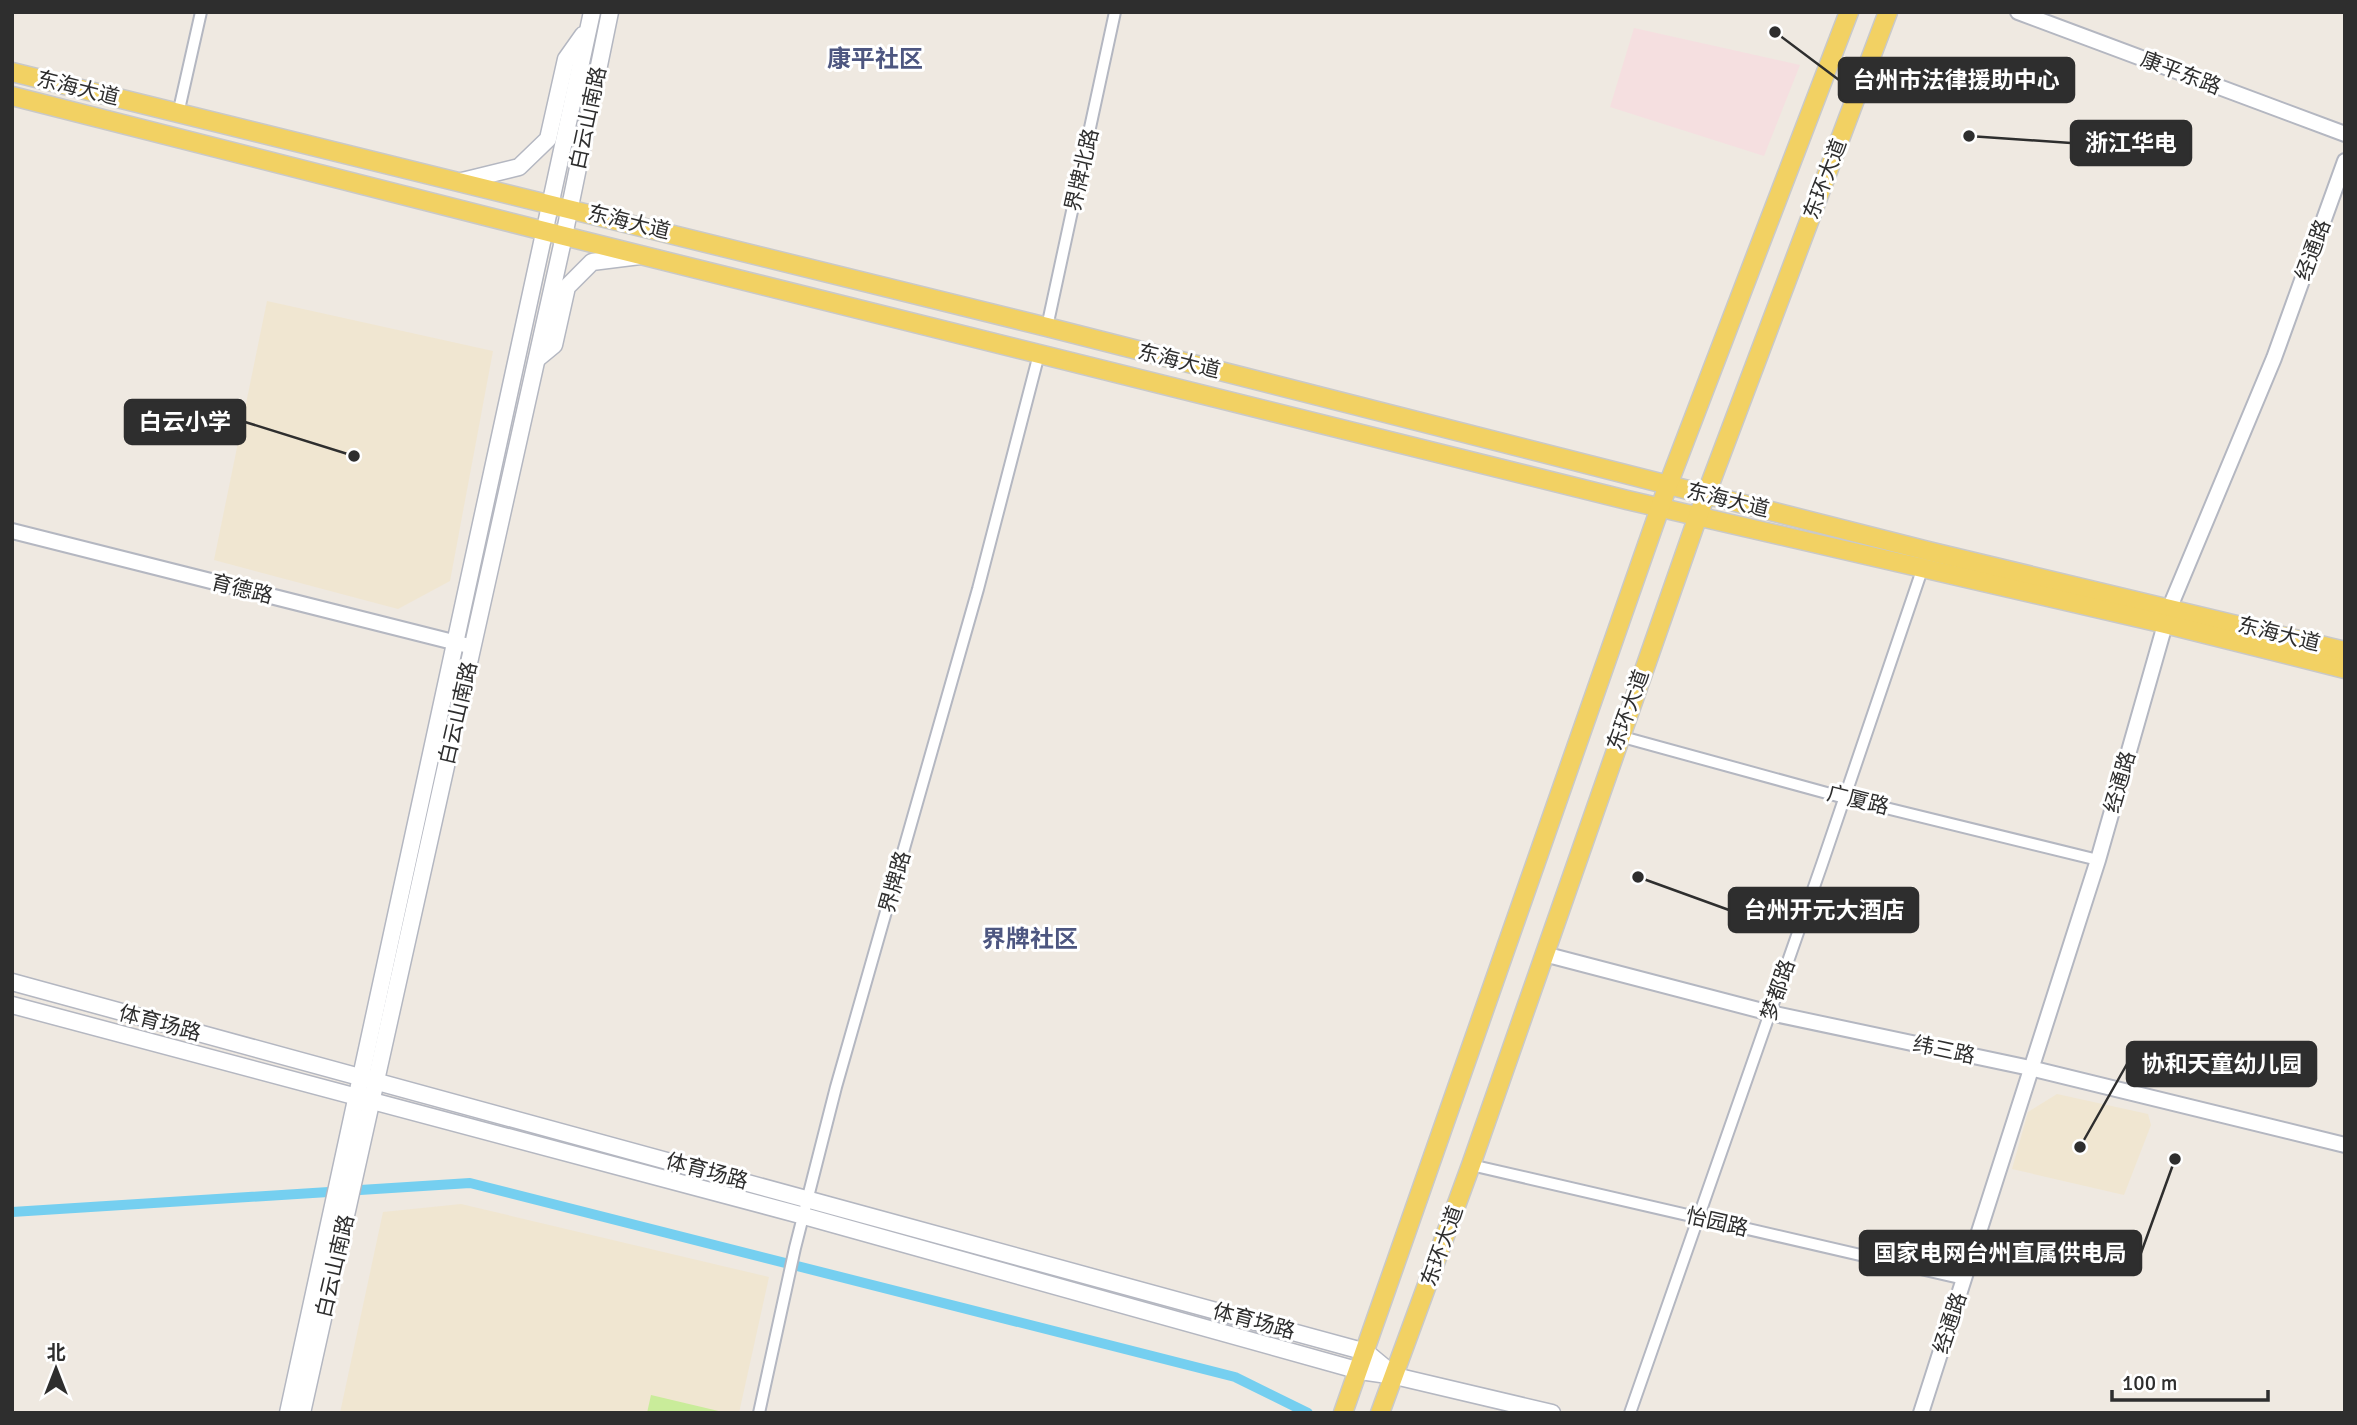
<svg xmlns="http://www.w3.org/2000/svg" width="2357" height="1425" font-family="Signika,'Noto Sans SC',sans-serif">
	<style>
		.education { fill: #f0e6d1 }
		.medical { fill: #f5dfe0 }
		.pitch { fill: #c9ec9a }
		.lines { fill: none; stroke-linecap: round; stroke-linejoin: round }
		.canal { stroke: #75cff0; stroke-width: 10 }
		.minor-casing { stroke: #b4b7c1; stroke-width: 14 }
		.tertiary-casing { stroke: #b4b7c1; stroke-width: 18 }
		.secondary-casing { stroke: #b4b7c1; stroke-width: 19 }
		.primary-casing { stroke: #c9c9c9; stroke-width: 21 }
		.minor { stroke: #fff; stroke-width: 10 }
		.tertiary { stroke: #fff; stroke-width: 14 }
		.secondary { stroke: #fff; stroke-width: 16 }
		.primary { stroke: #f2d163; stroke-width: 18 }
		.labels { text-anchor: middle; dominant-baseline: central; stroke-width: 6; stroke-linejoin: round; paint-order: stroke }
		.street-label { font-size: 21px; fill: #2e2e2e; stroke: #fff }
		.quarter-label { font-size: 24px; font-weight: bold; fill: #4d5680; stroke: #fff }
		.leader { fill: none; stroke: #2e2e2e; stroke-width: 2.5 }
		.callout-dot { fill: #2e2e2e; stroke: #fff; stroke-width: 2.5 }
		.callout { fill: #2e2e2e; stroke: #2e2e2e; stroke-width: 2.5 }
		.callout-label { font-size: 23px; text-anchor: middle; font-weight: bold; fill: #fff }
	</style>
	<rect width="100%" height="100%" fill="#efe9e1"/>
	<g class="education">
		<path d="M267,301L493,351L450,581L398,609L214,560Z"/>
		<path d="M2057,1094L2148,1114L2151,1125L2124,1195L2012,1169L2028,1112Z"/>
		<path d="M461,1204L769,1277L739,1413H340L383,1212Z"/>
	</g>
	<path class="medical" d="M1634,28L1800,65L1764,156L1610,107Z"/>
	<path class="pitch" d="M651,1395L727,1413H647Z"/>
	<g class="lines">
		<path class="canal" d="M12,1212L470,1183L1235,1377L1308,1413"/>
		<g class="minor-casing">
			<g id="minor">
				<path d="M178,114L201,12"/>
				<path d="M1047,327L1115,12"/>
				<path d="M1619,736L1845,798L2098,860"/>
				<path d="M1471,1165L1964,1279"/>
				<path d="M759,1413L795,1248L836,1087L978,589L1039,354"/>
				<path d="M1630,1413L1822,864L1923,567"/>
			</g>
		</g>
		<g class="tertiary-casing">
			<g id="tertiary">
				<path d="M2018,12L2345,134"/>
				<path d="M12,531L465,645"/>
				<path d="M1544,954L1770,1013L2030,1068L2345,1145"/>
				<path d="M1921,1413L2098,860L2170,607L2274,358L2345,161"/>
			</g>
		</g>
		<g class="secondary-casing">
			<g id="secondary">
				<path d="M458,182L519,167L548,139L566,59L583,35"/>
				<path d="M537,359L554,345L567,287L592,262L640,256"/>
				<path d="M12,982L1366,1352L1395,1376"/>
				<path d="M12,1005L804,1216L1360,1371L1395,1376L1552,1413"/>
				<path d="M288,1413L592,12"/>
				<path d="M302,1413L564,236L610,12"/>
			</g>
		</g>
		<g class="primary-casing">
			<g id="primary">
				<path d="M12,72L1047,327L1928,551L2345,651"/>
				<path d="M12,96L564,236L1627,500L2165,624L2345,669"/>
				<path d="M1343,1413L1668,485L1849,12"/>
				<path d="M1380,1413L1471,1165L1698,516L1888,12"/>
			</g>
		</g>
		<use href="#minor" class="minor"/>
		<use href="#tertiary" class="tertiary"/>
		<use href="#secondary" class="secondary"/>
		<use href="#primary" class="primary"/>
	</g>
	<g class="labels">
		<g class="street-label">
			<text transform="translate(2181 73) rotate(21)">康平东路</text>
			<text transform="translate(78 88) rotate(14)">东海大道</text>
			<text transform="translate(588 118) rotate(-78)">白云山南路</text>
			<text transform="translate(1082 170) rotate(-77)">界牌北路</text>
			<text transform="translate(1825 179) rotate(-69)">东环大道</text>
			<text transform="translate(629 222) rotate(14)">东海大道</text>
			<text transform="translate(2313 250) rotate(-70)">经通路</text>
			<text transform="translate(1179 361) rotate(14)">东海大道</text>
			<text transform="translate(1728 500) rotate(14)">东海大道</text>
			<text transform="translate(242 589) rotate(14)">育德路</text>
			<text transform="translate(2279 634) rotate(14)">东海大道</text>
			<text transform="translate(1628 710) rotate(-70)">东环大道</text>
			<text transform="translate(458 713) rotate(-77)">白云山南路</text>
			<text transform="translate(2120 782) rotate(-74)">经通路</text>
			<text transform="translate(1858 800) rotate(14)">广厦路</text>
			<text transform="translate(895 882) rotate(-74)">界牌路</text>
			<text transform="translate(1778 990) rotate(-71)">梦都路</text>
			<text transform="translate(160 1023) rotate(15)">体育场路</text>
			<text transform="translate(1944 1050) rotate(12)">纬三路</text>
			<text transform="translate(707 1171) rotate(15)">体育场路</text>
			<text transform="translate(1717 1222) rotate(13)">怡园路</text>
			<text transform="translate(1442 1246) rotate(-70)">东环大道</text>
			<text transform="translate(335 1266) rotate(-77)">白云山南路</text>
			<text transform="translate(1254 1321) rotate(15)">体育场路</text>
			<text transform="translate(1950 1323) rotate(-72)">经通路</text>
		</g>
		<g class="quarter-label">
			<text x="875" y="59">康平社区</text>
			<text x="1030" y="939">界牌社区</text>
		</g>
	</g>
	<path class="leader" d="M1775 32L1839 80M1969 136L2071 143M354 456L245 422M1638 877L1729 910M2080 1147L2127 1064M2175 1159L2141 1253"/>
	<g class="callout-dot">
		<circle cx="1775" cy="32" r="7"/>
		<circle cx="1969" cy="136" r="7"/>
		<circle cx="354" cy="456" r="7"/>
		<circle cx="1638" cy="877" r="7"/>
		<circle cx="2080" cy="1147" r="7"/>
		<circle cx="2175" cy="1159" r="7"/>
	</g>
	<g class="callout">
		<rect x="1839" y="58" width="235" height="44" rx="7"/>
		<rect x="2071" y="121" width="120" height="44" rx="7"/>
		<rect x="125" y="400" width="120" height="44" rx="7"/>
		<rect x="1729" y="888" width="189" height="44" rx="7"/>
		<rect x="2127" y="1042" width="189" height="44" rx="7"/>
		<rect x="1860" y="1231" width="281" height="44" rx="7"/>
	</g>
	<g class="callout-label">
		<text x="1956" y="88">台州市法律援助中心</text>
		<text x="2131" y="151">浙江华电</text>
		<text x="185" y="430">白云小学</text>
		<text x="1824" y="918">台州开元大酒店</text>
		<text x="2222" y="1072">协和天童幼儿园</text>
		<text x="2000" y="1261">国家电网台州直属供电局</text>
	</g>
	<rect width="2357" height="1425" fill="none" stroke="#2e2e2e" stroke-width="28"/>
	<g transform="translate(56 1369)" stroke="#ffffff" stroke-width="5" paint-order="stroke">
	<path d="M0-5L12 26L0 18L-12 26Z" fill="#2e2e2e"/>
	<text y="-10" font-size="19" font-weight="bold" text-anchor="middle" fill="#2e2e2e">北</text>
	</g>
	<path d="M2112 1390v10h156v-10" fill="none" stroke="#2e2e2e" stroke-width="3.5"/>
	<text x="2122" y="1390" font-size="21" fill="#2e2e2e" stroke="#ffffff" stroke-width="5" paint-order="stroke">100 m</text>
</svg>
